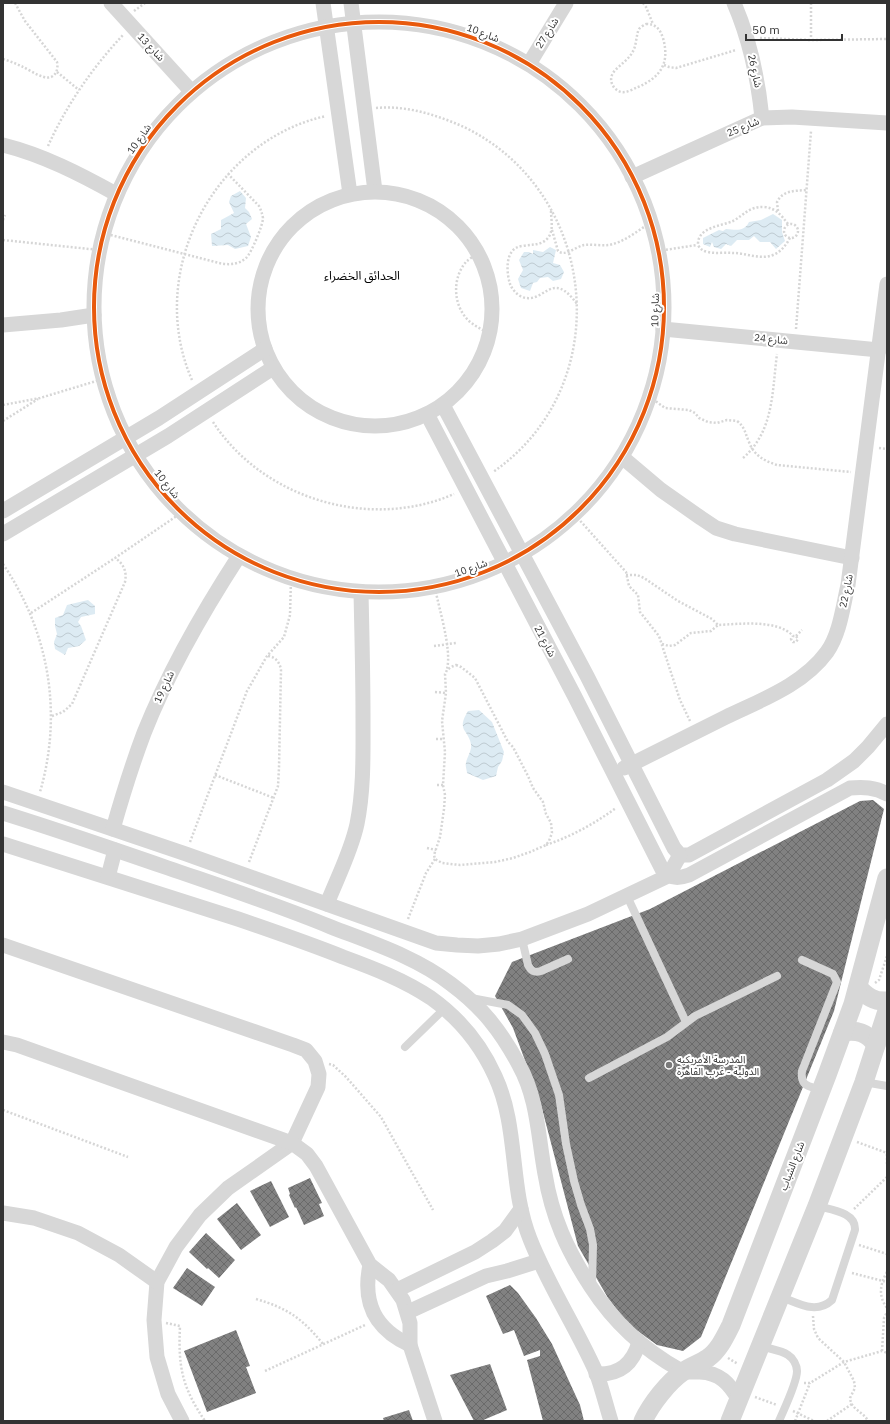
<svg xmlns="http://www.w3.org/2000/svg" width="890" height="1424" font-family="'IBM Plex Sans','Noto Sans Arabic',sans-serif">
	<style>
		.water { fill: url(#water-waves) }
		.building { fill: url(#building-cross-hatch) }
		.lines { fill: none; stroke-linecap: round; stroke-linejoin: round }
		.path { stroke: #d6d6d6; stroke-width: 2.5; stroke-dasharray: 2 2; stroke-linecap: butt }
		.service { stroke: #d7d7d7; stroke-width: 8 }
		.minor { stroke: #d7d7d7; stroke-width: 15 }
		.tertiary { stroke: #d7d7d7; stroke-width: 19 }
		.cycleway-casing { stroke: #fff; stroke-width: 6 }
		.cycleway { stroke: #e8590c; stroke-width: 4 }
		.poi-dot { fill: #7a7a7a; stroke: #fff; stroke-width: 1.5 }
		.labels { text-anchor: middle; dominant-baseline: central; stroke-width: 4; stroke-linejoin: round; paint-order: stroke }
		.street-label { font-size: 10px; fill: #333; stroke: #fff }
		.poi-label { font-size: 10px; fill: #333; stroke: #fff; text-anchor: start }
		.quarter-label { font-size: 12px; fill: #000; stroke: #fff }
	</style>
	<defs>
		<pattern id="water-waves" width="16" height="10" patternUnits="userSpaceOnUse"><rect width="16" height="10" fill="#ddebf3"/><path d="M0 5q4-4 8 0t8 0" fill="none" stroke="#becad1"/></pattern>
		<pattern id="building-cross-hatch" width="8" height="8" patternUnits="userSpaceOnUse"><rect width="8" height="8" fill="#818181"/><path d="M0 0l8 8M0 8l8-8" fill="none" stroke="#6a6a6a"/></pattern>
	</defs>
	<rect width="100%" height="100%" fill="#fff"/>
	<g class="water">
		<path d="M240,191L246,198L245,208L249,212L252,219L246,224L251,237L248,246L235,249L228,245L212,246L211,234L221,229V220L234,213L229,202L231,196Z"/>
		<path d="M773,214L782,220V232L785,241L776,249L770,242H760L754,236L749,240H737L731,246L726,244L721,249L714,247L712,242L710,247L703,244V238L719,230L723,231L726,229C736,230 744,232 749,222L761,220Z"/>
		<path d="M550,247L556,250L553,263L560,265L564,272L561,279L553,281L548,277L540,278L537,282L533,283L530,291L521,288L518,279L523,270L519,260L524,252H529L533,254V250L543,252Z"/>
		<path d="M88,600L95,606V614L81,617L78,622L81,626L86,640L79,646L68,648L65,655L55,649L54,642L57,634L55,626V618L63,615L67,605Z"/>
		<path d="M479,710L492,722L504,752L502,761L498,767L496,776L483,780L467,773C467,770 465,766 466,763C467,757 472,751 471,744C468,729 456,731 468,711Z"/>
	</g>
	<g class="building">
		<path d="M873,800L884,809L834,1011L701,1337L683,1351L657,1345L628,1324L608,1298L578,1246L540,1101L513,1028L495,996L512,962L650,909L860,801Z"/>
		<path d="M310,1178L322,1203L319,1204L324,1216L304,1225L296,1207L295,1208L289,1195L290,1194L288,1188Z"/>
		<path d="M271,1181L289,1217L270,1227L250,1191Z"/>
		<path d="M237,1203L261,1235L241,1250L217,1219Z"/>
		<path d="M206,1233L235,1260L219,1278L208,1268L207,1269L189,1252Z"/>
		<path d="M187,1268L215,1287L202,1306L173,1288Z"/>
		<path d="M510,1285L518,1293L536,1318L552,1344L580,1405L584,1421H543L527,1360L540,1356V1350L524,1356L514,1330L503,1334L486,1296Z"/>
		<path d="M236,1330L250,1366L246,1367L256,1393L207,1412L184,1351Z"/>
		<path d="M490,1364L507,1410L481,1421H474L450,1375Z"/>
		<path d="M409,1410L413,1421H384L383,1418Z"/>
	</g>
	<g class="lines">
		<g class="path">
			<path d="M643,3L646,7L653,24"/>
			<path d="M811,3V40"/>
			<path d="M134,11L145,3"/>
			<path d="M646,24C656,24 660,29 663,38C670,63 661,77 638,87C633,89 627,93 621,92C614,90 609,82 612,75C614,70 620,66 624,62C631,56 635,50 636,41C637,37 637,33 639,29C641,27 644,25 646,24Z"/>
			<path d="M760,38L811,40L887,39"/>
			<path d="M3,59C9,61 15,63 21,66C28,69 36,75 44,77C54,80 59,71 57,62L25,21L15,3"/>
			<path d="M664,65L669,67L676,68L736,50"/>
			<path d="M57,72L79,90"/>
			<path d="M376,108C406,105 437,115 464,127C599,192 618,386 493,472"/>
			<path d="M48,146C66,106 92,68 123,35"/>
			<path d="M551,211C551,220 554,230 548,238C541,246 532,244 522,246C505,248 506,271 510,284C512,289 516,294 522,297C545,305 551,268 577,304"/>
			<path d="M778,211L777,202C783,190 795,191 807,190"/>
			<path d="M3,220L5,215"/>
			<circle cx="791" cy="231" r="7"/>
			<path d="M788,224C781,215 776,208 764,207C750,206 744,215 733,221C722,226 697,227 698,245C700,249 703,251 708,252C716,254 725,252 733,253C746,253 760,260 773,255C781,252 786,245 790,238"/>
			<path d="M552,230L558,251C565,257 575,247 584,245C592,244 601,246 609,245C624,242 638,231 651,222"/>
			<path d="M103,233L219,263C228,265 238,265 246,258C251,254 263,225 263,218C262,213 261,210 259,206L228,174"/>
			<path d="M3,240L99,250"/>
			<path d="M658,251L697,245"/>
			<path d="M478,252C474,256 469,259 466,262C452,278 453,305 468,320C474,326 482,329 489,334"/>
			<path d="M796,329L811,131"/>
			<path d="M192,380C145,273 213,141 326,116"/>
			<path d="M650,396L654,400L665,408L689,410L695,413L699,418L708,422L717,423L727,420L737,421C745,427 745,433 749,442C754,456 765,461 777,465L851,472"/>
			<path d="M3,405L40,398L103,379"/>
			<path d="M3,421L38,399"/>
			<path d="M213,422C263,499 370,531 454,494"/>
			<path d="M879,448L887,449"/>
			<path d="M743,458C774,431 772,392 777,354"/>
			<path d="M575,515L626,572L629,586L638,595L640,612L659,636L680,700L690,721"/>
			<path d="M3,564C49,632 63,713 40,792"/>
			<path d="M626,575H637L644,578L678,601L712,619L718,625C739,624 778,619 793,636H796L798,639L796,642H793L791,639L793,636"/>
			<path d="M435,588C439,609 452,649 447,669"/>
			<path d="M31,613L115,558L181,513"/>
			<path d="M796,636L802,630"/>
			<path d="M662,644L669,646L675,645L691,633L711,631L718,625"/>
			<path d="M434,646L456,643"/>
			<path d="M456,665L461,667L475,678L508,742L513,747L528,776L533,788L543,802L546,814L551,823L552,833L549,841L546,845L530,852L513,858L495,862L460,865L442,863L435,859L434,855L440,837L444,809L445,795L443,785L445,752L442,721L446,693L445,674L447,670L451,667Z"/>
			<path d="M435,692L446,693"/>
			<path d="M52,716L63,712L72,704L125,582C127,572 124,564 115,558"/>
			<path d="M436,739H443"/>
			<path d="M215,775L274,798"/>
			<path d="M437,785H443"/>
			<path d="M190,842L247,691L267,656L284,637L290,615L291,579"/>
			<path d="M546,845C572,836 594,824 616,808"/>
			<path d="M427,848L436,850"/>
			<path d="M249,862L278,786L279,768L281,670C280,663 276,657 268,656"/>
			<path d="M408,919L426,873L435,859"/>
			<path d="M875,983L879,980L887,956"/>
			<path d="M329,1064L333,1065L346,1077L381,1117L433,1210"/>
			<path d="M3,1110L128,1157"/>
			<path d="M857,1142L887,1153"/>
			<path d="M887,1154V1165"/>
			<path d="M854,1209L887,1177"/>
			<path d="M859,1245L887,1254"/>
			<path d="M887,1272C880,1284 878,1296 887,1308"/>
			<path d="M852,1273L887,1282"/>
			<path d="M256,1299C287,1308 302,1318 323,1344"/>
			<path d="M813,1316L814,1329L818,1338L844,1362L854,1381L855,1388L850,1398C851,1410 863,1411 868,1421"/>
			<path d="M166,1323L180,1326C178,1367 182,1387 205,1421"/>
			<path d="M882,1351L884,1318L887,1312"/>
			<path d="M728,1358L738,1364"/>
			<path d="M265,1371L365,1325"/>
			<path d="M804,1383H810L844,1362L882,1351L887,1353"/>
			<path d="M755,1397L777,1405"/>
			<path d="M793,1411L814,1421"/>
			<path d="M795,1421L810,1383"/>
			<path d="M827,1421L852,1404"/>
		</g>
		<g class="service">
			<path d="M627,896L686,1022"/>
			<path d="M522,939L528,965C531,971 534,973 541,971L568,959"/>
			<path d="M802,960L833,974L837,982L802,1071C800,1087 809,1086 821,1090"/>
			<path d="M471,998L508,1005L522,1015L535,1033L545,1054L559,1095L566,1144L574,1181L581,1205L590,1229L593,1245L592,1285"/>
			<path d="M405,1047L444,1009"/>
			<path d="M589,1078L667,1037L695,1016L777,976"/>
			<path d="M864,1082L887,1086"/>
			<path d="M781,1297C798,1303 816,1315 832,1300L855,1230C856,1212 831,1210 817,1206"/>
			<path d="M761,1346C769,1349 781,1350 788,1355C793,1358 797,1365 797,1371C797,1383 784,1409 779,1421"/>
		</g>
		<g class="minor">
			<path d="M111,3L191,91"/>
			<path d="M323,3L350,194"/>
			<path d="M351,3L375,191"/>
			<path d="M734,3C750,40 758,78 762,118"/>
			<circle cx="379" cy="307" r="285"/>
			<path d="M529,64L566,3"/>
			<path d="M3,145C43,155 80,174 116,194"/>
			<path d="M632,177L762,118L792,117L887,123"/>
			<circle cx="375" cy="309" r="117"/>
			<path d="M3,325L61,320L94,315"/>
			<path d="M663,329L879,350"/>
			<path d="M443,405L587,676L674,848L680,855H689L827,780L854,761L868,747L887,724"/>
			<path d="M427,414L575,697L662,869C669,879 678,879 689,875L850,788C863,787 875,787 887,794"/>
			<path d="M622,457L661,490L701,518L716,528L735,534L852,558"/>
			<path d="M3,511L159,418L265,349"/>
			<path d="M3,534L168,436L273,368"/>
			<path d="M624,768C658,751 692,734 726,717C761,700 803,685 827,652C840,634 843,606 848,585L887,284"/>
			<path d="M3,792L186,854L436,943L457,945L478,946L499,944L522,939L588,914L668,876L680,855"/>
			<path d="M3,813C58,830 113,849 168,868C223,887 278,905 331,927C372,943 416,957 451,984C482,1007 501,1031 519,1065C538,1099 538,1137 545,1174C552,1217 567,1250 591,1287C613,1321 644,1350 680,1370C686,1373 693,1372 700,1372C720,1373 729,1383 739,1400"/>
			<path d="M113,829C122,797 132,765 144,733C169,670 202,613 239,556"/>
			<path d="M3,844C81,869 159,894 238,919C273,931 308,943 343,957C373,968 404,980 431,998C459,1018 481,1045 495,1076C519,1127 509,1187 530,1239C548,1285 576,1327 596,1372C602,1388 606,1405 611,1421"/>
			<path d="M108,877L115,850"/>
			<path d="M327,904C337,878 351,852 357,824C364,789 363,753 363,718C363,676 362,635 361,593"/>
			<path d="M3,945L293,1045L306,1050L315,1061L319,1074L318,1087L292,1143L228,1188L200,1215L176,1247L157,1282L154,1320L157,1357L168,1394L182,1421"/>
			<path d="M3,1042L17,1045L292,1143L307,1154L316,1166L370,1265L389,1280L403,1300L410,1323V1345L435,1421"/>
			<path d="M3,1213L34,1218L78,1233L119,1255L157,1282"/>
			<path d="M370,1265C362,1303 375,1329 410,1345"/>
			<path d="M397,1290L475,1252L492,1241L505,1231L521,1209"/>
			<path d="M408,1312L486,1276L507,1271L539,1261"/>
			<path d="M596,1374C619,1375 633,1364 639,1342"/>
		</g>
		<g class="tertiary">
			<path d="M858,987C866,996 874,1002 887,1001"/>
			<path d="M843,1032C857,1030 867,1032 876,1045"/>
			<path d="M643,1421C651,1404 668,1382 684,1371C691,1366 701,1363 708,1358C719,1350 725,1337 731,1325L827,1075L853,1004L887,878"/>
			<path d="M730,1421L817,1206L864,1082L887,1011"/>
		</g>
		<g class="cycleway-casing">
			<circle id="cycleway" cx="379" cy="307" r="285"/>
		</g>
		<use href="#cycleway" class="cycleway"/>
	</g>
	<circle class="poi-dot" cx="669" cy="1065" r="4"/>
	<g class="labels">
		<g class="street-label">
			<text transform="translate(483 33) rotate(21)">شارع 10</text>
			<text transform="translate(547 33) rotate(-58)">شارع 27</text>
			<text transform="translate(151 47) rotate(47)">شارع 13</text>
			<text transform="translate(755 71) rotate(78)">شارع 26</text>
			<text transform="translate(743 127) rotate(-23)">شارع 25</text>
			<text transform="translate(139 139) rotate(-55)">شارع 10</text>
			<text transform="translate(655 310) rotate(-89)">شارع 10</text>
			<text transform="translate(771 339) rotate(6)">شارع 24</text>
			<text transform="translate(167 484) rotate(51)">شارع 10</text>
			<text transform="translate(471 568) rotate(-20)">شارع 10</text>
			<text transform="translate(846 591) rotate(-78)">شارع 22</text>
			<text transform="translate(545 641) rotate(62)">شارع 21</text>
			<text transform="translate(164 687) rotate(-65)">شارع 19</text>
			<text transform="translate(792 1166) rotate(-69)">شارع الشباب</text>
		</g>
		<g class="poi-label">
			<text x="677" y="1059">المدرسة الأمريكيه<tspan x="677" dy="12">الدولية - غرب القاهرة</tspan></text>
		</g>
		<g class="quarter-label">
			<text x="362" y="275">الحدائق الخضراء</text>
		</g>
	</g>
	<rect width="890" height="1424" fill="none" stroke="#333333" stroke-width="8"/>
	<path d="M746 34v6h96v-6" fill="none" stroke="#333333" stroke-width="2"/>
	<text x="752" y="34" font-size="12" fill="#333333" stroke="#ffffff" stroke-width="3" paint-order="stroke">50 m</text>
</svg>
